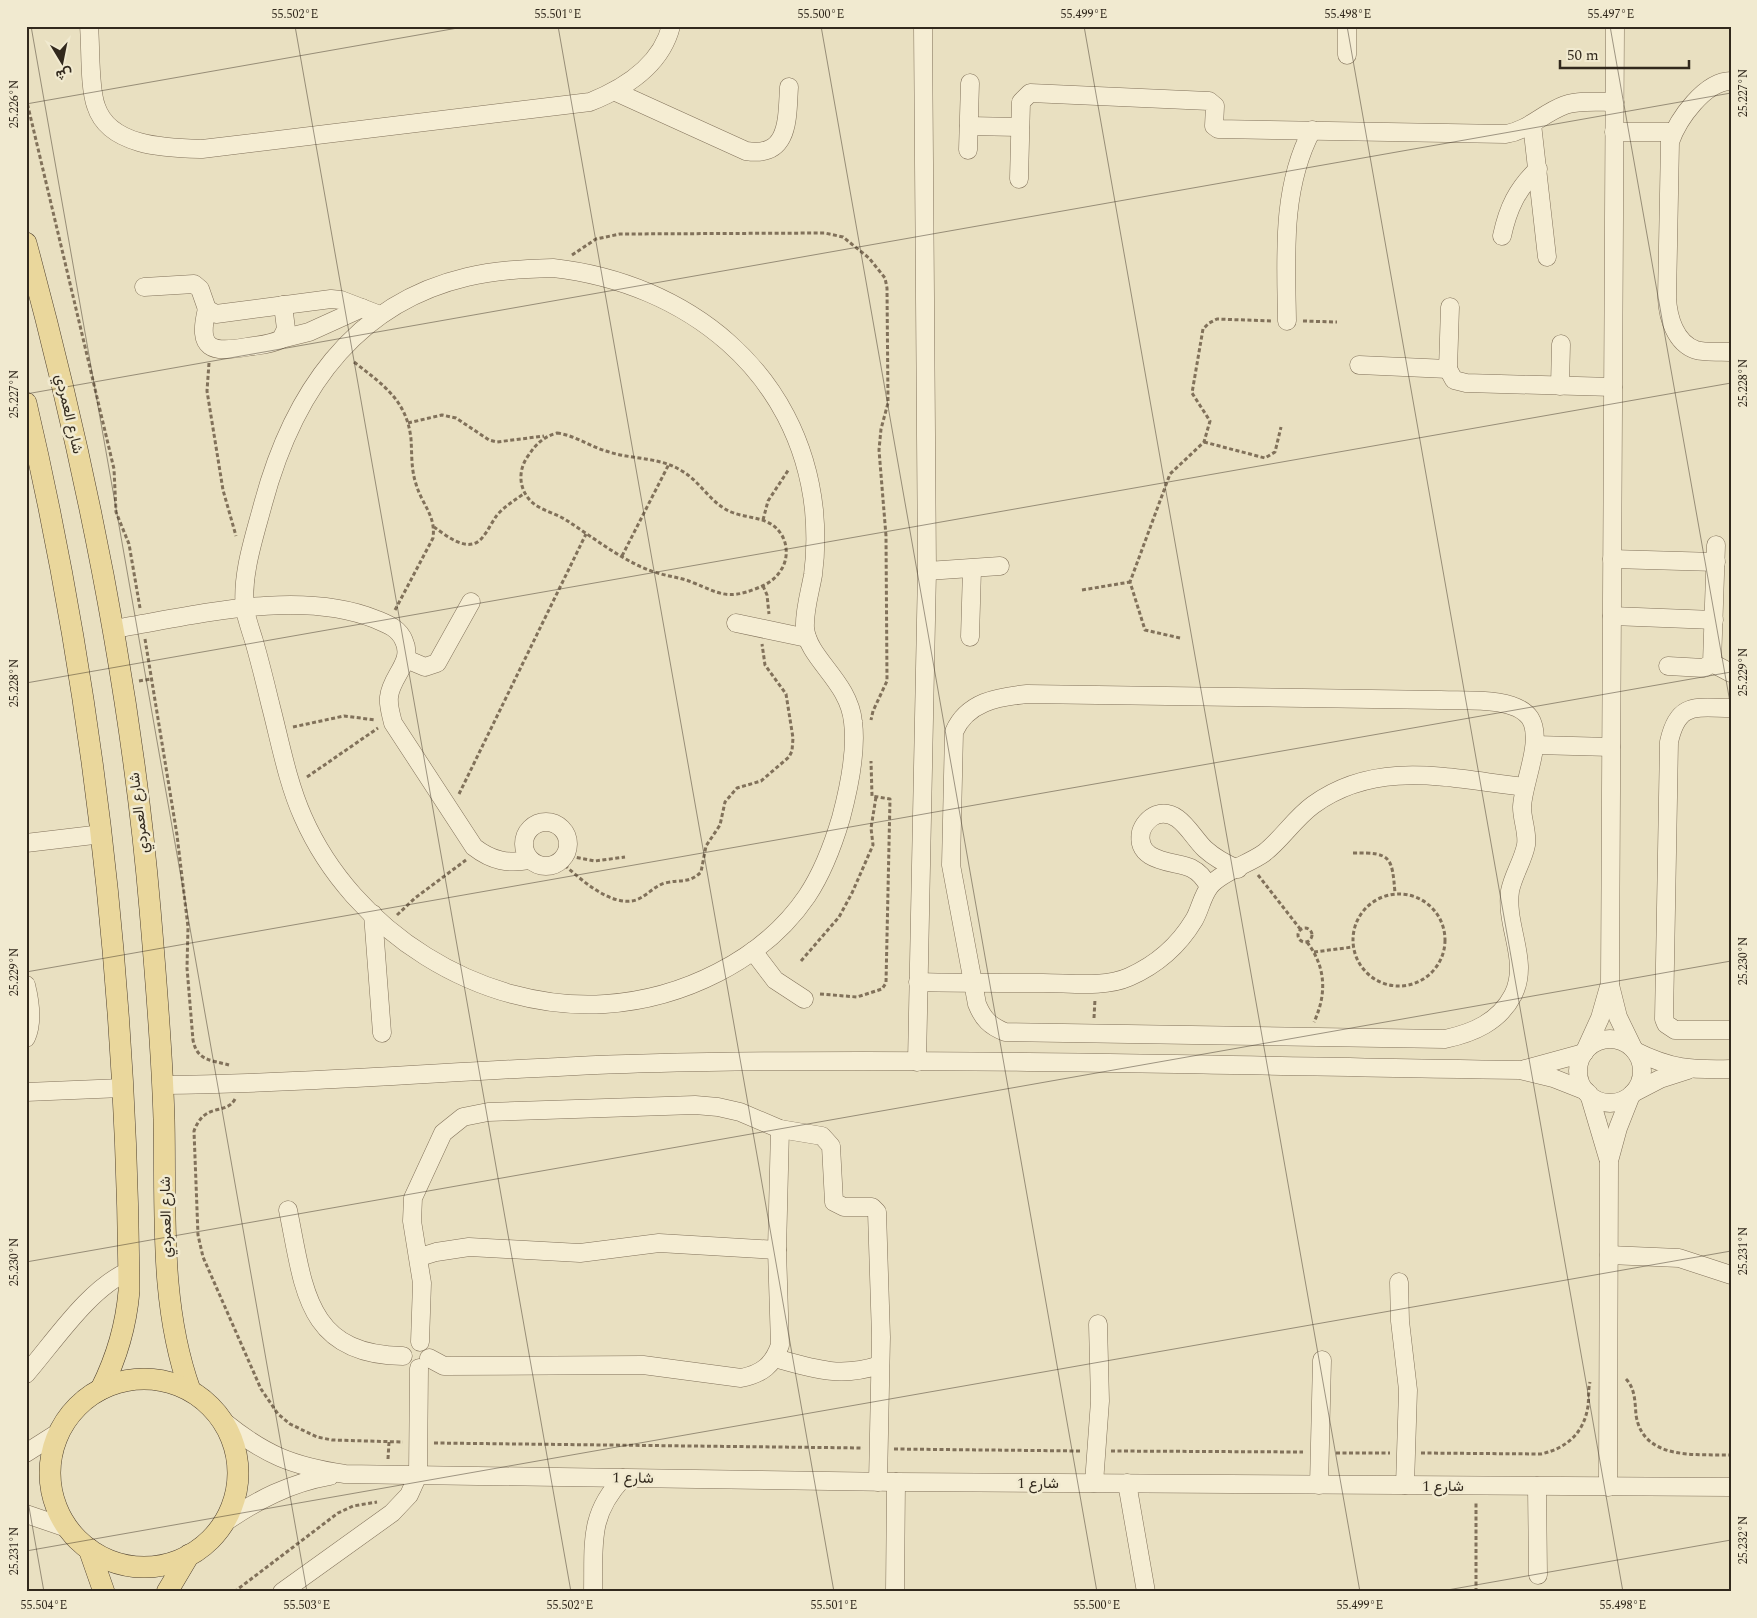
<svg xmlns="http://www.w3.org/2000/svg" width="1757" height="1618" font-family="Spectral,Vazirmatn,serif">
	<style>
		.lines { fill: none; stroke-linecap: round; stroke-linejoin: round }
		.minor-casing { stroke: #81715a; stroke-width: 19 }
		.major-casing { stroke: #4f402e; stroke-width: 22 }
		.path { stroke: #81715a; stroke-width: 3; stroke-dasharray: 4 2.5; stroke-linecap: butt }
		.minor { stroke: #f5edd3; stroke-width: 18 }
		.major { stroke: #ead79c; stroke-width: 21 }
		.ticks { fill: none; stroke: #32291d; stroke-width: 1; stroke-opacity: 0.45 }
		.labels { text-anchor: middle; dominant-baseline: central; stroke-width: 5; stroke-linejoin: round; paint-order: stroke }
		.street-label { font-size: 15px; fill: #32291d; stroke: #f1ead0 }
		.neatline { fill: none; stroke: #32291d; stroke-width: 2 }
		.ticks-label { font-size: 12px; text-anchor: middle; fill: #32291d }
	</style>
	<rect width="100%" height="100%" fill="#e9e0c1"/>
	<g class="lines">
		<g class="minor-casing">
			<g id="minor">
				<path d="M89,26C91,48 89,87 96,106C109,147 167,148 202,149L590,102C625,88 661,66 671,26"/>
				<path d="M1347,26V55"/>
				<path d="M1731,81C1705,81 1678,119 1670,142L1667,298C1668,317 1675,343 1696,350C1706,353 1720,351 1731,352"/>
				<path d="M616,92L746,151C790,158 787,118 789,87"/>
				<path d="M1532,124L1547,257"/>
				<path d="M969,126L1020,127"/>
				<path d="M1614,132H1673"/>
				<path d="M968,150L970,83"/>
				<path d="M1019,179L1021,102L1030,93L1209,101L1215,106L1214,126L1218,129L1506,134C1529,130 1543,113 1565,105C1580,100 1598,102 1615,102"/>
				<path d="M1502,236C1508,208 1517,189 1538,169"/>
				<path d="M553,268C687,283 799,371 814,510C816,532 816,553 813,575C810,592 804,611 805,628C808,659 849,681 853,722C857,752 849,788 841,818C833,845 823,872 807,896C763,961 681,999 605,1004C480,1012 353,931 303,817C287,781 280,741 270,703C265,682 260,662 254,641C251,631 247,620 245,610C241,575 254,538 263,504C292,396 352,304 467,277C496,270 524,269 553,268Z"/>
				<path d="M144,287L194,284L200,289L207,309L216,314L331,299L341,300L380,315"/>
				<path d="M1450,307L1448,369L1454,380L1466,383L1613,387"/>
				<path d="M207,309C197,350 211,353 247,347C258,345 271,345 281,339L286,329L283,305"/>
				<path d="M1287,321C1286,256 1281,188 1312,130"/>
				<path d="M281,339L309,332L362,308"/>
				<path d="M1359,365L1448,369"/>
				<path d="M1560,386L1561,344"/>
				<path d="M1612,559L1716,562"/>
				<path d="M927,571L1000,566"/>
				<path d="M1612,616L1714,620"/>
				<path d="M736,623L807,638"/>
				<path d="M113,629C193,616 298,588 375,619C387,624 399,628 404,641C414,662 391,676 389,697C388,706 391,714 393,723L474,847C492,861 508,864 530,860"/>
				<path d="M970,637L972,569"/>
				<path d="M406,659L425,667L437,663L471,602"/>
				<path d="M1712,663L1731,673"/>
				<path d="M1668,666L1704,668L1712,663L1716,545"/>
				<path d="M1027,694L1440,700C1465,701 1515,696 1530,718C1544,740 1523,782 1522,807C1522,820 1528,833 1526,845C1523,861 1513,875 1510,891C1505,927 1530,961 1513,995C1499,1022 1473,1033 1445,1039L1005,1032C990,1026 983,1019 977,1004L951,865L954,732C967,702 997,697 1027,694Z"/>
				<path d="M1731,708C1696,708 1678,701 1669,742L1664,1019L1666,1024L1675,1030H1731"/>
				<path d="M1535,745L1611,747"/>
				<circle cx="546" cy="844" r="22"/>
				<path d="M26,843L102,834"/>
				<path d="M1209,887C1205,879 1199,872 1191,868C1175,861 1135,863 1141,832C1143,825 1149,818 1156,815C1179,807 1191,836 1205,849C1215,858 1226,864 1238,869"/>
				<path d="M373,914L382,1033"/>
				<path d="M753,951L775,980L804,999"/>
				<path d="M918,982C960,983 1002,983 1043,983C1071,983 1104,988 1129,977C1156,965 1179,945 1194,920C1200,910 1202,896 1210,886C1221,872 1249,864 1264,853C1282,839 1294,819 1313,805C1378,758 1451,779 1525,787"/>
				<path d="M26,985C30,1001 33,1023 26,1038"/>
				<path d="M1610,985L1618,1017L1633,1048"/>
				<circle cx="1610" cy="1071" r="32"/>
				<path d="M1585,1051L1600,1018L1610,983L1615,26"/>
				<path d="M1635,1051C1671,1069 1691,1070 1731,1069"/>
				<path d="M917,1062L927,571L923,26"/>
				<path d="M1525,1069L1584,1053"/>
				<path d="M163,1085C345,1083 526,1064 708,1062C978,1058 1249,1066 1520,1070L1553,1078L1586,1091"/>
				<path d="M26,1092L122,1088"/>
				<path d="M1633,1093L1660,1079L1688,1070"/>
				<path d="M1589,1094L1608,1158"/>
				<path d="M288,1210C304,1287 305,1355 403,1356"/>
				<path d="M1609,1255L1679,1258L1731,1275"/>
				<path d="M420,1257L436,1252L469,1247L580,1253L659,1243L777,1250"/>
				<path d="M1399,1282L1400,1321L1408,1390L1405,1485"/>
				<path d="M420,1342L422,1283L412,1221L413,1198L443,1133L463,1117L488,1112L695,1105L718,1107L740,1112L780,1129L822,1136L831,1146L834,1202L844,1207H872L877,1212L881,1337L878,1482"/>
				<path d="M429,1358L444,1366L643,1365L741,1378C762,1374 773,1365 780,1345L777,1250L780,1129"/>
				<path d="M775,1358C814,1369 840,1378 880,1365"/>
				<path d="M26,1374C54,1342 89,1288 129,1271"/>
				<path d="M223,1421C265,1455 292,1466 345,1474L896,1482L1731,1487"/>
				<path d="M26,1453L59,1432"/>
				<path d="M1094,1483L1100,1401L1098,1324"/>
				<path d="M1127,1483L1146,1592"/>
				<path d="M1319,1485L1322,1360"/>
				<path d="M1537,1486L1538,1575"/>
				<path d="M1608,1487L1609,1161L1618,1128L1631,1095"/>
				<path d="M26,1514L67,1528"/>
				<path d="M224,1523C257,1500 290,1483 330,1476"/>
				<path d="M282,1592L392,1513L409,1495L418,1475L419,1368"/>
				<path d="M593,1592C594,1544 588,1515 623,1478"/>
				<path d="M895,1592L896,1482"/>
			</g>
		</g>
		<g class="major-casing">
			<g id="major">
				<path d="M26,243C85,461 131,684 150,909C156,979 162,1049 164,1119C166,1209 159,1304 190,1390"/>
				<path d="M26,403C94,694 127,992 129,1291C126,1327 117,1357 101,1389"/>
				<circle cx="144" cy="1473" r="94"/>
				<path d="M89,1549L104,1592"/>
				<path d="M167,1592L189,1555"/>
			</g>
		</g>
		<g class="path">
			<path d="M26,98L114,469L116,512L129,544L140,608"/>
			<path d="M572,255L596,239L620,234L825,233L843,237L869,258L885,278L887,288L888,403L881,429L879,450L886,536L887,681L873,711L871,720"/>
			<path d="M1303,321L1337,322"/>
			<path d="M354,362C382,384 407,400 411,439C412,454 411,469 416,484C422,505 436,515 433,538L395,610"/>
			<path d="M209,363L207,391L223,490L236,536"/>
			<path d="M408,423L442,415L456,418L489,440L497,442L544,436"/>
			<path d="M557,433C574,435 589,446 606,451C631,460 658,456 682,471C701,482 710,503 731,512C748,519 770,516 781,534C788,544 788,560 781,570C775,580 766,585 755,589C727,600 719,593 694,583C683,578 672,577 661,574C627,565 596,539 566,520C552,511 535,510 526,495C518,482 520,467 528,456C536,444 543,437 557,433Z"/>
			<path d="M1204,442L1265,458L1275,452L1281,427"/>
			<path d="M763,520L768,501L789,469"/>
			<path d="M434,527C447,536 468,554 482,538C488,531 492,522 497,515C505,506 515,500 525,493"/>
			<path d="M622,556L669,464"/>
			<path d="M763,586L767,595L769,614"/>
			<path d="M1082,590L1130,582"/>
			<path d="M1180,638L1145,630L1130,582L1170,474L1204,442L1210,421L1192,393L1203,329L1209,323L1217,319L1272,321"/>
			<path d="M145,639L177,835L188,927L187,968L193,1040C197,1061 211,1060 229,1065"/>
			<path d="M139,681L151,679"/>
			<path d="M293,727L344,716L376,720"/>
			<path d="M307,777L378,728"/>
			<path d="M459,794L586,534"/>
			<path d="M1353,853C1392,852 1392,858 1395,893"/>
			<path d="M564,855L595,861L625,857"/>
			<path d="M560,861C577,876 610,908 636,900C647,896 654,886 665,883C680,879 689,884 701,872L706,846L720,825L725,802L737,788L761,781L789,757L792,751L793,738L786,694L765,665L762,644"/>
			<path d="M1258,875L1301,930"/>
			<circle cx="1399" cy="940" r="46"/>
			<path d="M397,915L415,898L466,860"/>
			<circle cx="1305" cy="935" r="7"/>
			<path d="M1307,942C1326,967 1327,994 1314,1022"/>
			<path d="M1314,952L1353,947"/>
			<path d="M801,961L839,917L852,893L873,845L871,828L876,797"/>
			<path d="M820,994L857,997L882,989L886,983L890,799L872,796L871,761"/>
			<path d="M1094,1018L1095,999"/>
			<path d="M235,1099C226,1116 205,1101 194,1131L198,1235L203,1257L261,1389L278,1414L290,1424L317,1437L332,1440L403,1442"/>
			<path d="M1626,1379C1635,1388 1635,1402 1636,1415C1643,1461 1697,1454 1731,1455"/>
			<path d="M434,1443L863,1448"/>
			<path d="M894,1449L1080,1451"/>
			<path d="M1111,1451L1303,1452"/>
			<path d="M1336,1453H1390"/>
			<path d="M1421,1453L1541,1454C1567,1448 1584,1433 1588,1406C1589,1398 1588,1390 1590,1382"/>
			<path d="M388,1459L389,1442"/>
			<path d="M234,1592L338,1513L353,1506L377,1502"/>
			<path d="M1476,1592V1502"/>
		</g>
		<use href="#minor" class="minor"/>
		<use href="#major" class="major"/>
	</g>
	<path class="ticks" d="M31,26L307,1592M295,26L571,1592M558,26L834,1592M821,26L1097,1592M1084,26L1360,1592M1347,26L1623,1592M1610,26L1731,708M26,104L469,26M26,394L1731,93M26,683L1731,383M26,972L1731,672M26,1262L1731,961M26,1490L44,1592M26,1551L1731,1251M1436,1592L1731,1540"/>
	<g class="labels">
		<g class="street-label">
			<text transform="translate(69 414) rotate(77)">شارع العمردي</text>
			<text transform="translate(139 813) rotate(-97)">شارع العمردي</text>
			<text transform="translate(166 1217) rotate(-91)">شارع العمردي</text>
			<text transform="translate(633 1478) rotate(1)">شارع 1</text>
			<text x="1038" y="1483">شارع 1</text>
			<text x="1443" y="1486">شارع 1</text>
		</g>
	</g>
	<rect width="1757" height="1618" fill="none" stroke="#f1ead0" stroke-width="55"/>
	<g transform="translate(62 62) rotate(170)" stroke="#f1ead0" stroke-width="4" paint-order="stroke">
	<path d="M0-4L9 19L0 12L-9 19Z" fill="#32291d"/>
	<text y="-8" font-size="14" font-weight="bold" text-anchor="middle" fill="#32291d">ش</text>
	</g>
	<path d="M1560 60v8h129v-8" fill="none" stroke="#32291d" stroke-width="2.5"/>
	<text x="1567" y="60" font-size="15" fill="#32291d" stroke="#f1ead0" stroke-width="4" paint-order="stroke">50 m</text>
	<rect x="28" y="28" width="1702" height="1562" class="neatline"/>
	<g class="ticks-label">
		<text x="295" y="18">55.502°E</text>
		<text x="558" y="18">55.501°E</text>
		<text x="821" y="18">55.500°E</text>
		<text x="1084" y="18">55.499°E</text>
		<text x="1348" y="18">55.498°E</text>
		<text x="1611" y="18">55.497°E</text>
		<text transform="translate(1743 93) rotate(-90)" y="4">25.227°N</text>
		<text transform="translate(14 104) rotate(-90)" y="4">25.226°N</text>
		<text transform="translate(1743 383) rotate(-90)" y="4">25.228°N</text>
		<text transform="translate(14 394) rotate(-90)" y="4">25.227°N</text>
		<text transform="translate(1743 672) rotate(-90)" y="4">25.229°N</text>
		<text transform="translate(14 683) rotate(-90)" y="4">25.228°N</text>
		<text transform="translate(1743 961) rotate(-90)" y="4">25.230°N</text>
		<text transform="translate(14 972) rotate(-90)" y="4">25.229°N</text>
		<text transform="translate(1743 1251) rotate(-90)" y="4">25.231°N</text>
		<text transform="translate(14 1262) rotate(-90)" y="4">25.230°N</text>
		<text transform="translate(1743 1540) rotate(-90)" y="4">25.232°N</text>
		<text transform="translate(14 1551) rotate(-90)" y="4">25.231°N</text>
		<text x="44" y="1609">55.504°E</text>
		<text x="307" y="1609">55.503°E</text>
		<text x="570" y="1609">55.502°E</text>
		<text x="834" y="1609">55.501°E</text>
		<text x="1097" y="1609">55.500°E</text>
		<text x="1360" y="1609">55.499°E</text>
		<text x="1623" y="1609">55.498°E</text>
	</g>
</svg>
